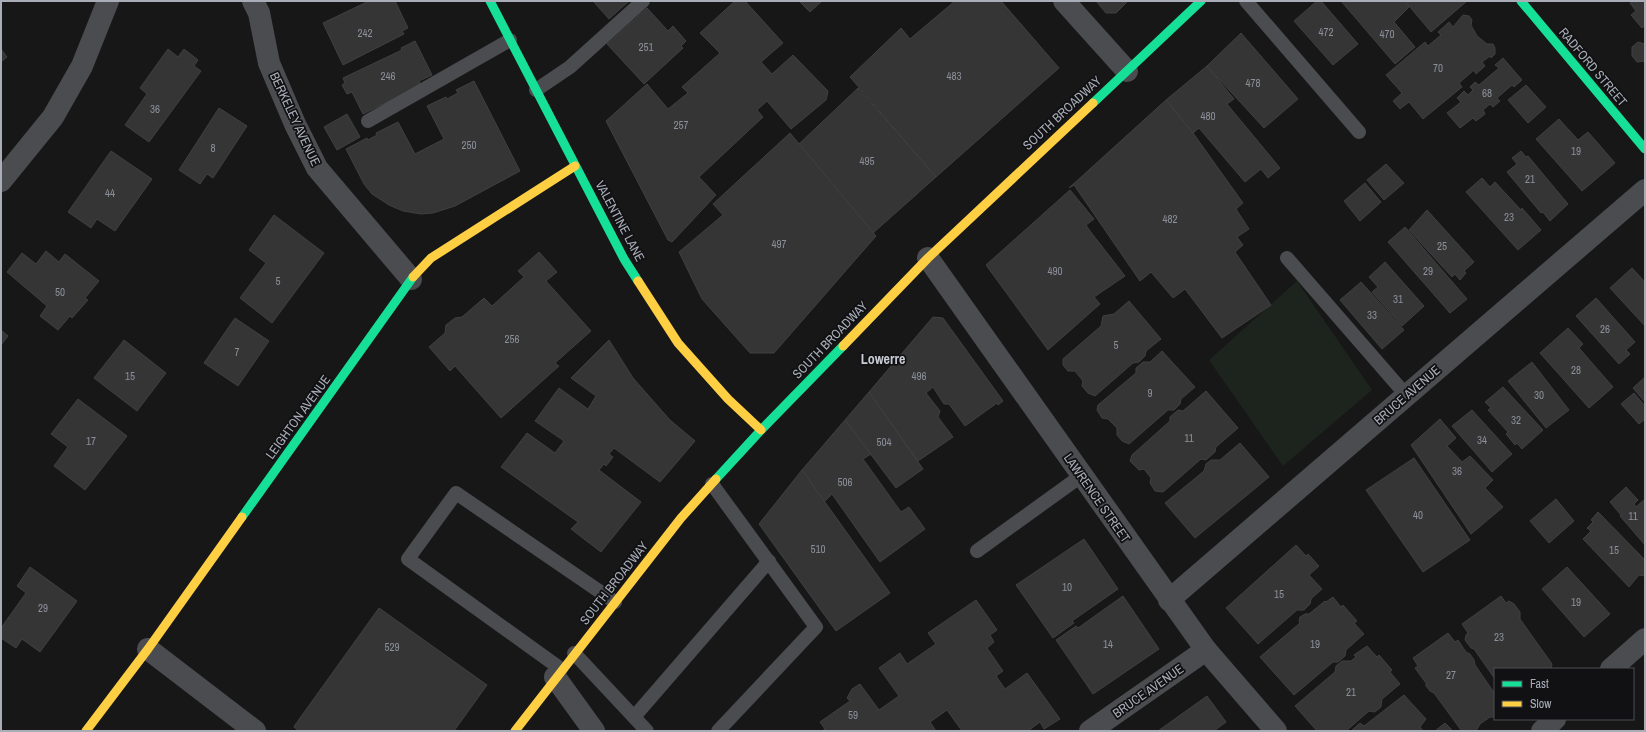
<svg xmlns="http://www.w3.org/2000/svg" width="1646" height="732" font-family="'Archivo Narrow',sans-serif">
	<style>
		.green { fill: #1d241e }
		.building { fill: #353536; stroke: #3f4043 }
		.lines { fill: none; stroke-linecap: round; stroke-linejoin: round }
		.lane { stroke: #4b4c50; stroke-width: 14 }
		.street { stroke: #4b4c50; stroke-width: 22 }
		.fast { stroke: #16e098; stroke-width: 9 }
		.slow { stroke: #ffcf43; stroke-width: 9 }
		.labels { text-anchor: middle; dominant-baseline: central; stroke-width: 3.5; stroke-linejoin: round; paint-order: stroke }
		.number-label { font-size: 11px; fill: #8b8f98 }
		.street-label { font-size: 13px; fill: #a8adb8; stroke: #111113 }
		.neighbourhood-label { font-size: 14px; font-weight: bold; fill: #c9ccd4; stroke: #111113 }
	</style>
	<rect width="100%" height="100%" fill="#171717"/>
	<path class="green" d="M1297,281L1372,390L1283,466L1209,360Z"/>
	<g class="building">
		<path d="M369,1H395L408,28L402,31L404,34L343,65L323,23Z"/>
		<path d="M593,1H629L609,19Z"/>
		<path d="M735,1H745L783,43L761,62L772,74L793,55L828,91L826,100L791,129L767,101L757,110L763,117L699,177L716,195L672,242L668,240L606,121L647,84L668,109L688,93L682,87L720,53L700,33Z"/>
		<path d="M799,1H822L810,12Z"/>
		<path d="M955,1H1001L1059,68L936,177L850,77L901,28L910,39Z"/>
		<path d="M1096,1H1128L1116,13H1106Z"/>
		<path d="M1317,1H1321L1358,44L1333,65L1294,21Z"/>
		<path d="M1341,1H1404L1409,7L1394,22L1415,47L1395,64Z"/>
		<path d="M1405,1H1467L1431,32Z"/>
		<path d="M1633,1H1645V25L1642,28L1631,15L1636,11L1630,3Z"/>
		<path d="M647,8L668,31L673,26L686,41L681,46L683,48L644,84L607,44Z"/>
		<path d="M1463,15L1469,16L1472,20L1471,25L1477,36L1487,44H1493L1495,48V54L1491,58L1490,56L1482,62L1485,66L1476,74L1474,70L1459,83L1462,87L1423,119L1409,102L1400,109L1393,101L1402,93L1386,75L1425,42L1428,46L1441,35L1438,32L1449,22L1453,27Z"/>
		<path d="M1241,33L1298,99L1264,128L1207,66Z"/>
		<path d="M415,41L432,75L419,81L421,85L363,114L352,92L347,94L342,85L345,83L343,78L402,50L401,48Z"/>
		<path d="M1638,42L1645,44V61L1637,62L1632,56V47Z"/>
		<path d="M1,49L7,57L1,62Z"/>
		<path d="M168,49L178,57L184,49L198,60L194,66L201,71L149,142L125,125L147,94L140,88Z"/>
		<path d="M1503,58L1522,80L1514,87L1512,85L1497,98L1500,101L1493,107L1490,104L1483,110L1485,114L1476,121L1473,118L1460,128L1447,113L1461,102L1457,98L1464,91L1468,95L1473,90L1470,87L1475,82L1479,85L1499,68L1495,65Z"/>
		<path d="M1207,66L1234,99L1227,104L1280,168L1268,178L1261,169L1245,182L1199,128L1193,133L1166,100Z"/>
		<path d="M474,81L520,171L455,206L433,213L421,214L403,211L389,205L372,194L364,184L346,149L367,138L368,140L377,135L376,133L398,122L415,154L444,139L427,106L446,97L447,99L458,93L456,90Z"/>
		<path d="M1526,85L1546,107L1528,123L1508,100Z"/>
		<path d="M858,88L936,177L873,233L799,144Z"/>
		<path d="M1166,100L1193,133L1243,203L1236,209L1249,229L1237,237L1243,245L1235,252L1271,305L1222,338L1185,289L1173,298L1151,272L1140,281L1074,185L1069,188Z"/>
		<path d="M219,108L247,126L213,178L207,174L200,184L179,170Z"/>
		<path d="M347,114L360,137L337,150L324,127Z"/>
		<path d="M1559,119L1578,140L1588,132L1615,163L1582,191L1536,139Z"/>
		<path d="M790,133L876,236L774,353H750L702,299L679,252L723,215L713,204Z"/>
		<path d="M111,151L152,179L115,231L97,219L91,228L68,212Z"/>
		<path d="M1521,151L1526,157L1528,156L1568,204L1550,221L1543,212L1541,213L1507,172L1517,164L1512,158Z"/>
		<path d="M1386,164L1404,183L1384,200L1367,180Z"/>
		<path d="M1482,178L1490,187L1495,182L1521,210L1522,208L1541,230L1518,250L1466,192Z"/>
		<path d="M1365,183L1381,202L1360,221L1344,201Z"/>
		<path d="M1070,190L1094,219L1086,225L1090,231L1125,276L1094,297L1100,304L1048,350L986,265Z"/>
		<path d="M1427,210L1474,262L1464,271L1466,273L1460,280L1455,274L1452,277L1409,230Z"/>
		<path d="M274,215L324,253L272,323L240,298L266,263L249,250Z"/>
		<path d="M1405,227L1467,299L1450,313L1388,242Z"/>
		<path d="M46,251L59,262L65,254L99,281L85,298L88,300L72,318L70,316L58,330L40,316L47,306L7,272L22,253L36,264Z"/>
		<path d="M539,252L557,272L546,281L591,331L555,363L559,366L501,418L455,366L450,371L429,347L445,333L446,325L455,318L462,317L484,298L492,306L524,277L518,271Z"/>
		<path d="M1385,262L1424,306L1402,326L1372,292L1378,287L1369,277Z"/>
		<path d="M1632,268L1645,282V326L1610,288Z"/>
		<path d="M1361,282L1404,330L1382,349L1340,300Z"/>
		<path d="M1596,298L1635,342L1626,350L1630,354L1619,364L1576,316Z"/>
		<path d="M1129,301L1161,339L1146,351L1145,356L1139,362L1133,363L1095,396L1088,393L1082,386L1083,381L1075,371H1068L1063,365V359L1101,326L1103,316L1114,314Z"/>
		<path d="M933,317L943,318L1003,401L998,405L997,403L965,426L949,404H944L933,387L926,393L940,411L938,417L953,437L918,461L869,392Z"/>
		<path d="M235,318L269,341L238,386L204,363Z"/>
		<path d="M1568,328L1583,344L1579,348L1613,387L1589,408L1540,353Z"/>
		<path d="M1,330L8,336L1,345Z"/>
		<path d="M124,340L166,373L137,411L94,378Z"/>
		<path d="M609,340L633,378L655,403L670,420L695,441L660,482L614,448L609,454L613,457L606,466L604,464L599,470L641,502L601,552L571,529L578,522L501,467L527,433L555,453L564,441L535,421L559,388L588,409L596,396L571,378Z"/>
		<path d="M1162,351L1195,387L1181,399L1180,404L1174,410H1168L1129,444L1122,441L1117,435V428L1108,419L1102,418L1097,410L1098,405L1136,373V368L1143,362H1150Z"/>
		<path d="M1532,362L1569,410L1546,428L1508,381Z"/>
		<path d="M1645,377V402L1633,388Z"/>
		<path d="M1503,387L1543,430L1522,449L1517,443L1515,445L1506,434L1508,432L1488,410L1491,408L1485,402Z"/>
		<path d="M1206,391L1238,428L1216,447L1215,452L1206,460L1201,459L1163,492L1155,491L1150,483L1151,478L1144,469L1139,470L1130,461L1132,455L1170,421V417L1178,410L1183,411Z"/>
		<path d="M869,392L923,469L896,488L845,420Z"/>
		<path d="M1634,393L1645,406V419L1639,424L1621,404Z"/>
		<path d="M78,399L127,436L85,490L54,466L68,447L51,434Z"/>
		<path d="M1472,410L1512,454L1492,472L1452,426Z"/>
		<path d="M1440,419L1456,438L1447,446L1462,462L1470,456L1493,480L1485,488L1503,507L1471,534L1411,445Z"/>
		<path d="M845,420L871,454L863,459L901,512L909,507L925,529L880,562L832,494L824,502L802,470Z"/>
		<path d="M1240,443L1269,477L1195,538L1165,503L1204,471L1206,464L1211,460H1220Z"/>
		<path d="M1414,458L1470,540L1423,572L1366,490Z"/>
		<path d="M802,470L890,593L836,631L759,524Z"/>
		<path d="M1626,487L1638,500L1634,504L1636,507L1645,499V545L1620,516L1621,515L1610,502Z"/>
		<path d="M1556,499L1574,521L1549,543L1530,521Z"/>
		<path d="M1598,512L1645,560V576L1639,575L1629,587L1583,539L1591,531L1587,528L1593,522L1591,520Z"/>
		<path d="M1084,539L1118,589L1072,621L1074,623L1053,638L1016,585Z"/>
		<path d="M1296,545L1306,556L1308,554L1319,566L1309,575L1322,589L1311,599L1310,604L1304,610H1297L1258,644L1226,608Z"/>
		<path d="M30,567L77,601L40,652L22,639L16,648L1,638V628L26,593L17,586Z"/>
		<path d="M1567,567L1610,614L1584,637L1542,589Z"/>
		<path d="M1123,596L1159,649L1093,694L1056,640L1076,626L1078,628Z"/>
		<path d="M1501,596L1506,603L1509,601L1514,604L1520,612V619L1552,664L1551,669H1495V679L1474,649L1471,648L1465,640L1466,635L1468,633L1462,624Z"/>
		<path d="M1333,597L1341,607L1343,605L1357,621L1354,623L1364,634L1346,650L1345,656L1338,662H1333L1294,695L1260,657L1300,623L1299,621L1300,617L1305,614H1309L1325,601L1326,602Z"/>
		<path d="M976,600L997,630L990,635L994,642L987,648L1003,671L996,676L1005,689L1027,673L1060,719L1044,729L1040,722L1028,731H962L947,710L930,722L936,731H822L825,729L820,722L850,701L847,698L852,689L860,684L879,710L899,696L879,668L900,653L907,664L936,644L928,633Z"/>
		<path d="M379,608L487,685L454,731H299L294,727L295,725Z"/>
		<path d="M1448,633L1455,642L1458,640L1466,652L1470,654L1474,660L1475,665L1495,694V717H1490L1480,724L1476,731H1460L1461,730L1434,693L1430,691L1426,686V683L1415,668L1418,666L1413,658Z"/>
		<path d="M1367,646L1377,657L1379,655L1392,670L1390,672L1400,684L1382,699L1381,707L1375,712L1369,711L1346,731H1317L1295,706L1335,672L1336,666L1342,661H1351L1356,657L1354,655Z"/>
		<path d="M1404,695L1426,719L1420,727L1423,731H1351L1360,723L1364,726Z"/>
		<path d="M1207,696L1226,722L1214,731H1158Z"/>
		<path d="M1445,723L1453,731H1435Z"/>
	</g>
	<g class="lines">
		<g class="lane">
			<path d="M1246,1L1359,132"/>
			<path d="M536,90L570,67L643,1"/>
			<path d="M368,121L510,40"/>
			<path d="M1287,258L1406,395"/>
			<path d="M712,484L816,627L718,731"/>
			<path d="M977,551L1081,476"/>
			<path d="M574,653L647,731"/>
			<path d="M561,669L408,559L456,493L615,602"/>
			<path d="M634,717L769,561"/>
		</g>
		<g class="street">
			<path d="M253,1L259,13L269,63L295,124L317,168L411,279"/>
			<path d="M1064,1L1127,71"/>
			<path d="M1,181L53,117L82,66L108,1"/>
			<path d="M928,258L1206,650L1276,731"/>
			<path d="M1169,600L1645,190"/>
			<path d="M148,649L255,731"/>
			<path d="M1611,669L1645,639"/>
			<path d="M555,677L594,731"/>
			<path d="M1090,731L1206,650"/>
			<path d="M1542,731L1555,719"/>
		</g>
		<g class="fast">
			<path d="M490,1L624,259L638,281"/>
			<path d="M1521,1L1645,149"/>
			<path d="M1093,103L1201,1"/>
			<path d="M716,479L761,430L843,346"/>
			<path d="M242,517L413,277"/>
		</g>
		<g class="slow">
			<path d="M413,277L431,258L575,166"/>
			<path d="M638,281L678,343L728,399L761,430"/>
			<path d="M843,346L928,258L1093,103"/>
			<path d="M86,731L148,649L242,517"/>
			<path d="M515,731L681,518L716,479"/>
		</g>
	</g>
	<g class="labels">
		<g class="number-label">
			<text x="1326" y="32">472</text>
			<text x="365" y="33">242</text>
			<text x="1387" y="34">470</text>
			<text x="646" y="47">251</text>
			<text x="1438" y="68">70</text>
			<text x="388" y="76">246</text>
			<text x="954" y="76">483</text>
			<text x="1253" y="83">478</text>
			<text x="1487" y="93">68</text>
			<text x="155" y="109">36</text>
			<text x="1208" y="116">480</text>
			<text x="681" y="125">257</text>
			<text x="469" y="145">250</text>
			<text x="213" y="148">8</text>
			<text x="1576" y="151">19</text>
			<text x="867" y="161">495</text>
			<text x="1530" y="179">21</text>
			<text x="110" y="193">44</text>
			<text x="1509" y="217">23</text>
			<text x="1170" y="219">482</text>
			<text x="779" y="244">497</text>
			<text x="1442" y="246">25</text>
			<text x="1055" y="271">490</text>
			<text x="1428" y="271">29</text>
			<text x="278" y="281">5</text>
			<text x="60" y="292">50</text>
			<text x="1398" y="299">31</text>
			<text x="1372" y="315">33</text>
			<text x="1605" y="329">26</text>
			<text x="512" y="339">256</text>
			<text x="1116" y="345">5</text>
			<text x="237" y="352">7</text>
			<text x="1576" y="370">28</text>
			<text x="130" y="376">15</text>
			<text x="919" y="376">496</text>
			<text x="1150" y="393">9</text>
			<text x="1539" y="395">30</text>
			<text x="1516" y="420">32</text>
			<text x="1189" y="438">11</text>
			<text x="1482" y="440">34</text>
			<text x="91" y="441">17</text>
			<text x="884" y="442">504</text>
			<text x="1457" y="471">36</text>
			<text x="845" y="482">506</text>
			<text x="1418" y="515">40</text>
			<text x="1633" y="516">11</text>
			<text x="818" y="549">510</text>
			<text x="1614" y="550">15</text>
			<text x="1067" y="587">10</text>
			<text x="1279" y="594">15</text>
			<text x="1576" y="602">19</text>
			<text x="43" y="608">29</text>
			<text x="1499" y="637">23</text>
			<text x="1108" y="644">14</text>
			<text x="1315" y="644">19</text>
			<text x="392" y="647">529</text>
			<text x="1451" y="675">27</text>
			<text x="1351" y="692">21</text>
			<text x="853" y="715">59</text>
		</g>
		<g class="street-label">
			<text transform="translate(1593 67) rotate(50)">RADFORD STREET</text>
			<text transform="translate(1062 113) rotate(-43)">SOUTH BROADWAY</text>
			<text transform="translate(295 119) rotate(65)">BERKELEY AVENUE</text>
			<text transform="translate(620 221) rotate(62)">VALENTINE LANE</text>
			<text transform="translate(830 340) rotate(-46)">SOUTH BROADWAY</text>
			<text transform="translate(1407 395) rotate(-41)">BRUCE AVENUE</text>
			<text transform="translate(298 417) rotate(-54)">LEIGHTON AVENUE</text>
			<text transform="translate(1097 498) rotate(55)">LAWRENCE STREET</text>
			<text transform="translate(614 583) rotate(-52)">SOUTH BROADWAY</text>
			<text transform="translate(1148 691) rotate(-35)">BRUCE AVENUE</text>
		</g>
		<g class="neighbourhood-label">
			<text x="883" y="359">Lowerre</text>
		</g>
	</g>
	<rect width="1646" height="732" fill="none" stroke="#a8adb8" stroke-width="4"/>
	<rect x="1494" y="668" width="140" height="52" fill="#111113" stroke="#4d4f55"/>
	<rect x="1502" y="681" width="20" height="6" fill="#16e098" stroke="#4d4f55"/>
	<text x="1530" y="688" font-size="12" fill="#a8adb8">Fast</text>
	<rect x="1502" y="701" width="20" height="6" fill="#ffcf43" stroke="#4d4f55"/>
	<text x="1530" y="708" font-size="12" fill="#a8adb8">Slow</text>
</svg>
